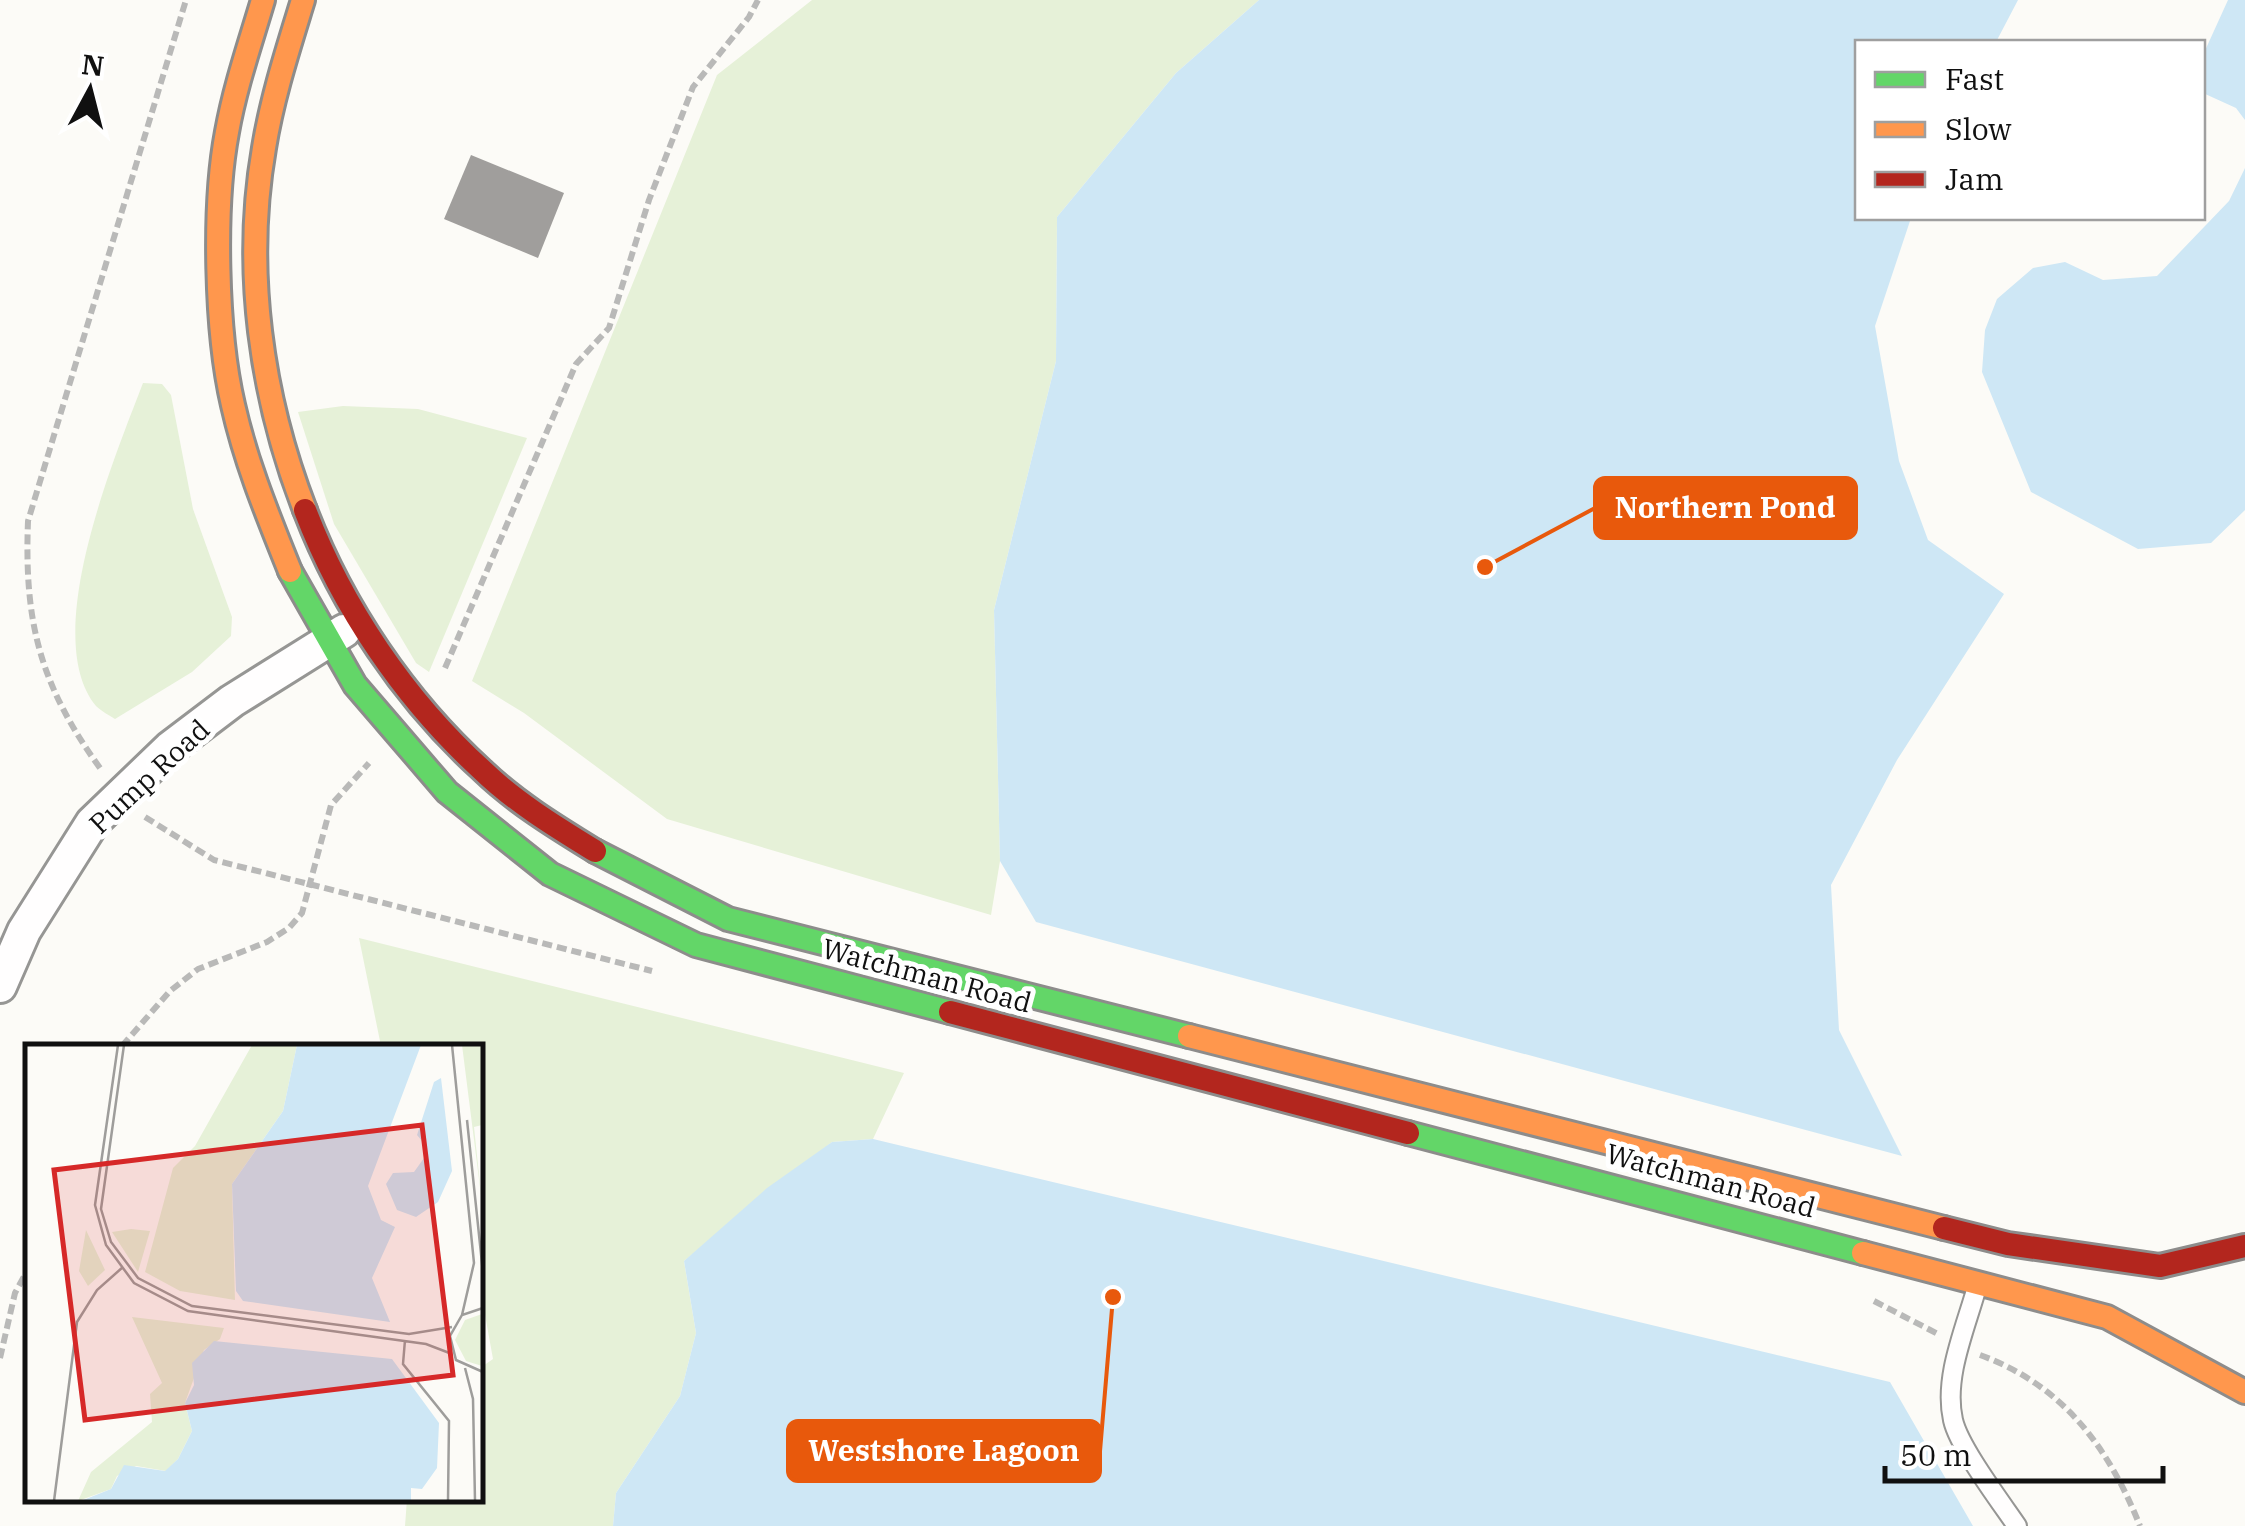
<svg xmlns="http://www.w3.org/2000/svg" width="2245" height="1526" font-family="'IBM Plex Serif',serif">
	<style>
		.green { fill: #e6f1d8 }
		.water { fill: #cee7f5 }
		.building { fill: #a09e9c }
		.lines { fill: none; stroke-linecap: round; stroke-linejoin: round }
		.lane-casing { stroke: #969694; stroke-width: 22 }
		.street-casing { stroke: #969694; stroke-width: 38 }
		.fast-casing { stroke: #8d8c8b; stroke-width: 28 }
		.slow-casing { stroke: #8d8c8b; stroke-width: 28 }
		.jam-casing { stroke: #8d8c8b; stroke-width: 28 }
		.path { stroke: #b9b9b8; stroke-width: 6; stroke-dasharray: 10 5; stroke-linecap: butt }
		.lane { stroke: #fffefe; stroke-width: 18 }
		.street { stroke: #fffefe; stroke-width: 32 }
		.fast { stroke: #63d668; stroke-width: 22 }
		.slow { stroke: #ff974d; stroke-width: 22 }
		.jam { stroke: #b3261e; stroke-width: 22 }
		.labels { text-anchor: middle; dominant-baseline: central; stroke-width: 10; stroke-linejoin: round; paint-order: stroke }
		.street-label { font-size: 28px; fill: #101010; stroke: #fff }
		.inset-road { fill: none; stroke: #9e9d9b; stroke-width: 2.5 }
		.view { fill: #d62828; fill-opacity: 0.15; stroke: #d62828; stroke-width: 5 }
		.inset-edge { fill: none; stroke: #101010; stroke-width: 5 }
		.leader { fill: none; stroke: #e8590c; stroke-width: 4 }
		.callout-dot { fill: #e8590c; stroke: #fff; stroke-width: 4 }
		.callout { fill: #e8590c; stroke: #e8590c; stroke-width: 4 }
		.callout-label { font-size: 30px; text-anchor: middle; font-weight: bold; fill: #fff }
	</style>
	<rect width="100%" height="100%" fill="#fcfbf7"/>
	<g class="green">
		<path d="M812,0H1259L1176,73L1057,217L1056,361L994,610L1000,861L991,915L667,819L524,713L472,681L717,75Z"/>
		<path d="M143,383L162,384L171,395L193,509L232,617L231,636L192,672L115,719C109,715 101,711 96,706C39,636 115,457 143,383Z"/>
		<path d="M343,406L418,409L527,438L429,672L416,663L334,524L298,412Z"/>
		<path d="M359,938L904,1073L873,1139L832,1142L684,1261L696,1333L680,1396L616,1493L613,1526H405L407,1499L480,1498V1368L493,1359L480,1287V1046H381Z"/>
	</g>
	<g class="water">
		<path d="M1259,0H2018L1996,42H1858V218H1911L1875,326L1899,461L1928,540L2004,594L1897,760L1831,885L1839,1030L1902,1156L1036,922L1000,861L994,610L1056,361L1057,217L1176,73Z"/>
		<path d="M2228,0H2245V120L2236,108L2203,93V55Z"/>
		<path d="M2245,168V510L2211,543L2138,549L2031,492L1982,372L1985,330L1997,299L2033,268L2065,262L2103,280L2157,276L2229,201Z"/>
		<path d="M873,1139L1890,1382L1973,1526H613L616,1493L680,1396L696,1333L684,1261L767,1188L832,1142Z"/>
	</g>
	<path class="building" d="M471,155L564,193L538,258L444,219Z"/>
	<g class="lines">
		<g class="lane-casing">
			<path id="lane" d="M1978,1283C1967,1325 1943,1376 1953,1420C1959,1447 2000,1501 2017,1526"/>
		</g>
		<g class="street-casing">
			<path id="street" d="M0,986L24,931L92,823L170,748L232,701L344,631"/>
		</g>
		<g class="fast-casing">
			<g id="fast">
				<path d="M290,571L355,685L447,792L550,874L696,945L950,1012"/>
				<path d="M595,851L728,919L1189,1036"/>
				<path d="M1408,1133L1863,1253"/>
			</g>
		</g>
		<g class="slow-casing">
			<g id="slow">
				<path d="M263,0C250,44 235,87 227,132C213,206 216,332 233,405C246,463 268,516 290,571"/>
				<path d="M303,0C288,49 272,98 264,148C243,269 261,397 305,510"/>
				<path d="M1189,1036L1944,1228"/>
				<path d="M1863,1253L2107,1317L2245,1392"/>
			</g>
		</g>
		<g class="jam-casing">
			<g id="jam">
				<path d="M305,510C342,607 405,700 482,770C515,802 556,827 595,851"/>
				<path d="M950,1012L1408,1133"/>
				<path d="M1944,1228L2008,1244L2160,1266L2245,1246"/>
			</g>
		</g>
		<g class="path">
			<path d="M445,668L576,364L609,328L649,200L693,87L749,17L758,0"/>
			<path d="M100,768C40,685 24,622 28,521L186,0"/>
			<path d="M145,817L214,860L652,971"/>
			<path d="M122,1046L170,991L198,969L267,942L289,928L302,913L331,805L369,763"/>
			<path d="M1874,1301L1938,1334"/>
			<path d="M1980,1355C2063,1385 2109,1448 2140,1526"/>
			<path d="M0,1358L15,1293L28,1269"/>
		</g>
		<use href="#lane" class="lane"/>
		<use href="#street" class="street"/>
		<use href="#fast" class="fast"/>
		<use href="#slow" class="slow"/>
		<use href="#jam" class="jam"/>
	</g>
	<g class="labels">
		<g class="street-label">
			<text transform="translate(149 776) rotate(-43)">Pump Road</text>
			<text transform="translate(927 975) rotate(15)">Watchman Road</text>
			<text transform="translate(1711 1180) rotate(15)">Watchman Road</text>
		</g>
	</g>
	<g transform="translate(25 1044)">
		<rect width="458" height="458" fill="#fcfbf7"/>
		<path d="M227,1H272L258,67L207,140L210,256L155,247L120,228L148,124L170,102ZM437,1H457V81L449,83L457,159ZM106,185L125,187L113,228L87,188ZM61,186L80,226L63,242L54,227ZM457,270V322L441,317L430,296L440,276ZM107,273L199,284L195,295L179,306L160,359L167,387L153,415L141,427L111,422L92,432L86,445L53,457L66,428L127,378L125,350L137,339Z" fill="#e6f1d8"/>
		<path d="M272,1H396L343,142L356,176L370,183L347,234L365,278L218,257L211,247L207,140L258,67ZM416,34L427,127L413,158L391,173L372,166L361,140L368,129L389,128L399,114L402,103L392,91L409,38ZM189,297L367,315L414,379L412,424L397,445L386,444V457H56L86,445L99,421L140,427L153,415L167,387L160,359L169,341L167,319Z" fill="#cee7f5"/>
		<path class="inset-road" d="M93,1L70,161L81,201L109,239L163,267L401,300L427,310M99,1L76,165L86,198L113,234L167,262L384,290L427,283M427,1L449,219L437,271M442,76L458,229M458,264L437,271L425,292L431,316L458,328M380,296L378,320L424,377L423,457M440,324L448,355L450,457M458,385V436M29,457L52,278L72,246L98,223"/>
		<path class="view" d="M397,81L428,331L60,376L29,126Z"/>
		<rect width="458" height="458" class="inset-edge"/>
	</g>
	<path class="leader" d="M1485 567L1595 508M1113 1297L1100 1451"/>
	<g class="callout-dot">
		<circle cx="1485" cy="567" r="10"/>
		<circle cx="1113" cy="1297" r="10"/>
	</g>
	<g class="callout">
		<rect x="1595" y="478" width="261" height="60" rx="10"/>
		<rect x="788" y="1421" width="312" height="60" rx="10"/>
	</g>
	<g class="callout-label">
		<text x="1725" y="518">Northern Pond</text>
		<text x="944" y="1461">Westshore Lagoon</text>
	</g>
	<rect x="1855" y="40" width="350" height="180" fill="#ffffff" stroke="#9f9f9f" stroke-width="2.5"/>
	<rect x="1875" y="72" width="50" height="15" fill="#63d668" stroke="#9f9f9f" stroke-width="2.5"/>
	<text x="1945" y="90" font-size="30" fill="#101010">Fast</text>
	<rect x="1875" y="122" width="50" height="15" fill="#ff974d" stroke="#9f9f9f" stroke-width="2.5"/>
	<text x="1945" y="140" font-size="30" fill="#101010">Slow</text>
	<rect x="1875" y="172" width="50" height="15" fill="#b3261e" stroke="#9f9f9f" stroke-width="2.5"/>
	<text x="1945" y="190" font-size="30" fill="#101010">Jam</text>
	<g transform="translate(90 90) rotate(7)" stroke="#ffffff" stroke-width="8" paint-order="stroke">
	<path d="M0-8L18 38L0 25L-18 38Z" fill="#101010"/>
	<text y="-15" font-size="28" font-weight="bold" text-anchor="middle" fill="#101010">N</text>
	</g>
	<path d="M1885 1466v15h278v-15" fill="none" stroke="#101010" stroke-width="5"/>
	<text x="1900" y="1466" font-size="30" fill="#101010" stroke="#ffffff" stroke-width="8" paint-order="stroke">50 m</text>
</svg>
